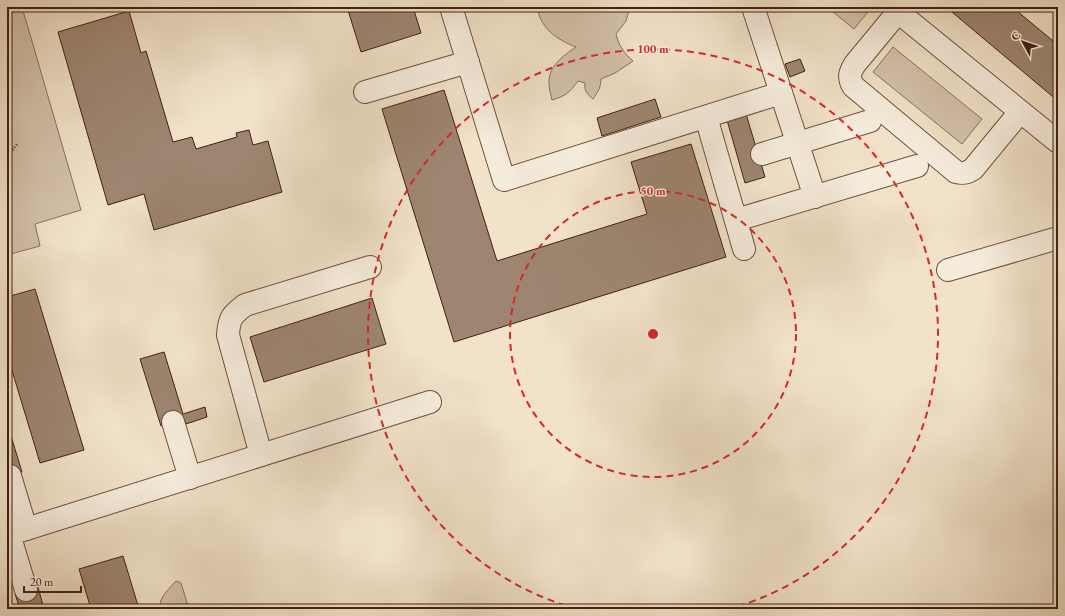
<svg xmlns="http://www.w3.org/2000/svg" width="1065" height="616" font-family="'EB Garamond',serif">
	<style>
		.green { fill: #d3c1aa; stroke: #8b705e }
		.building { fill: #9d8571; stroke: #432011 }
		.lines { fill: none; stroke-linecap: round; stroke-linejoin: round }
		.minor-casing { stroke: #6e503f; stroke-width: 24 }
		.path { stroke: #432011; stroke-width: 2.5; stroke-dasharray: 1 2; stroke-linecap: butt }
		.minor { stroke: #f6ecdc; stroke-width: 22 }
		.ring { fill: none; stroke: #d62828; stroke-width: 2; stroke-dasharray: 7 5 }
		.centre { fill: #d62828; stroke: #f6ecdc; stroke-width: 2 }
		.ring-label { font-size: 12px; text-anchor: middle; font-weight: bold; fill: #d62828; stroke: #f6ecdc; stroke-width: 3; stroke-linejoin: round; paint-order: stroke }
	</style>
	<rect width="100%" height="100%" fill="#f1e2c9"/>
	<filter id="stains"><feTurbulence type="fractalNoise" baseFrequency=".005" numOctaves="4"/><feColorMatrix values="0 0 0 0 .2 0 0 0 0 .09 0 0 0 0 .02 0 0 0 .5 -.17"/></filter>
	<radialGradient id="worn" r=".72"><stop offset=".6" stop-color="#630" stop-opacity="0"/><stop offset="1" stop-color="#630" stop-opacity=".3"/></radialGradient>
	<g class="green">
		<path d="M7,7H22L81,210L35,224L40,246L7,255V196L12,195L7,178Z"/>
		<path d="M537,7H630L626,21L616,34C619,46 624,53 633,61L615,73L601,79C601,87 598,92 593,99C587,94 584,91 585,83L578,81C570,92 566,96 552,100C551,95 549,89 549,84C548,66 563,56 576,47C556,39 541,29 537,7Z"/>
		<path d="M827,7H872L854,29Z"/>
		<path d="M893,47L982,119L962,144L873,72Z"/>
		<path d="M176,581L181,583L189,609H160C158,598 169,589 176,581Z"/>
	</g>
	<g class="building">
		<path d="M347,7H413L421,33L361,52Z"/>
		<path d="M946,7H1012L1023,16L1058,45V101Z"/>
		<path d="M129,11L141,53L146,51L173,142L192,137L196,149L237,137L236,133L249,130L253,145L268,141L282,192L154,230L144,194L108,205L58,32Z"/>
		<path d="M800,59L805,71L790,77L785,64Z"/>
		<path d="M444,90L497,261L647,214L631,162L691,144L726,257L454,342L382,109Z"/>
		<path d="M655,99L661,117L602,136L597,118Z"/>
		<path d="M746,114L765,177L745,183L727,120Z"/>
		<path d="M35,289L84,450L40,463L7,354V297Z"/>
		<path d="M372,298L386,344L264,382L250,337Z"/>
		<path d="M164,352L183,414L205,407L207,417L186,424L184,419L161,426L140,359Z"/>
		<path d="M7,423L22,472L7,477Z"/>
		<path d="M123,556L139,609H91L79,569Z"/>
		<path d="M38,587L44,609H20L15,594Z"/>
	</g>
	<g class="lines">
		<g class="minor-casing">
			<g id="minor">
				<path d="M451,7L504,180L781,93"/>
				<path d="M753,7L815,197"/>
				<path d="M365,92L468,62"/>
				<path d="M1020,112L973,169C967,173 963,174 956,172L853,86C848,77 850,72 855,64L898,12L1058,142"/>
				<path d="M706,117L744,249"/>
				<path d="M762,154L870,121"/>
				<path d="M736,220L917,166"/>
				<path d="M948,270L1058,238"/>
				<path d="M173,422L190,478"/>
				<path d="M261,455L228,335C229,318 232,315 245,305L370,267"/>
				<path d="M10,476L26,529"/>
				<path d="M9,534L26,590"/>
				<path d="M7,535L430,402"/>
			</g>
		</g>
		<path class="path" d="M7,157L17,144"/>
		<use href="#minor" class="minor"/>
	</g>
	<g class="ring">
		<circle cx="653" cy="334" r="143"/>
		<path d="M577 609A285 285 0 1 1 729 609"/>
	</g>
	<circle cx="653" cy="334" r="6" class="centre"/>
	<g class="ring-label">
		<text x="653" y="53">100 m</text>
		<text x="653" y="195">50 m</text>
	</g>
	<rect width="1065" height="616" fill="none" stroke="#f1e2c9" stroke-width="24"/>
	<rect x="8" y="8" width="1049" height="600" fill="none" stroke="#432011" stroke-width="2"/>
	<rect x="12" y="12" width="1041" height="592" fill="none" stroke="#432011"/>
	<g transform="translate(1023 42) rotate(310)" stroke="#f6ecdc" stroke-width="3" paint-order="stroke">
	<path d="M0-3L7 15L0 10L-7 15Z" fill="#432011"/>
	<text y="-6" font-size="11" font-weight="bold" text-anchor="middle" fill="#432011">С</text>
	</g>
	<path d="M24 586v6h57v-6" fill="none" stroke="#432011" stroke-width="2"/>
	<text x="30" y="586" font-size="12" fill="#432011" stroke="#f6ecdc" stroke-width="3" paint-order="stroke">20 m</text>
	<rect width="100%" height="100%" filter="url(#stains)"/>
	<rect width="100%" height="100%" fill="url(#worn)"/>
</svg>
